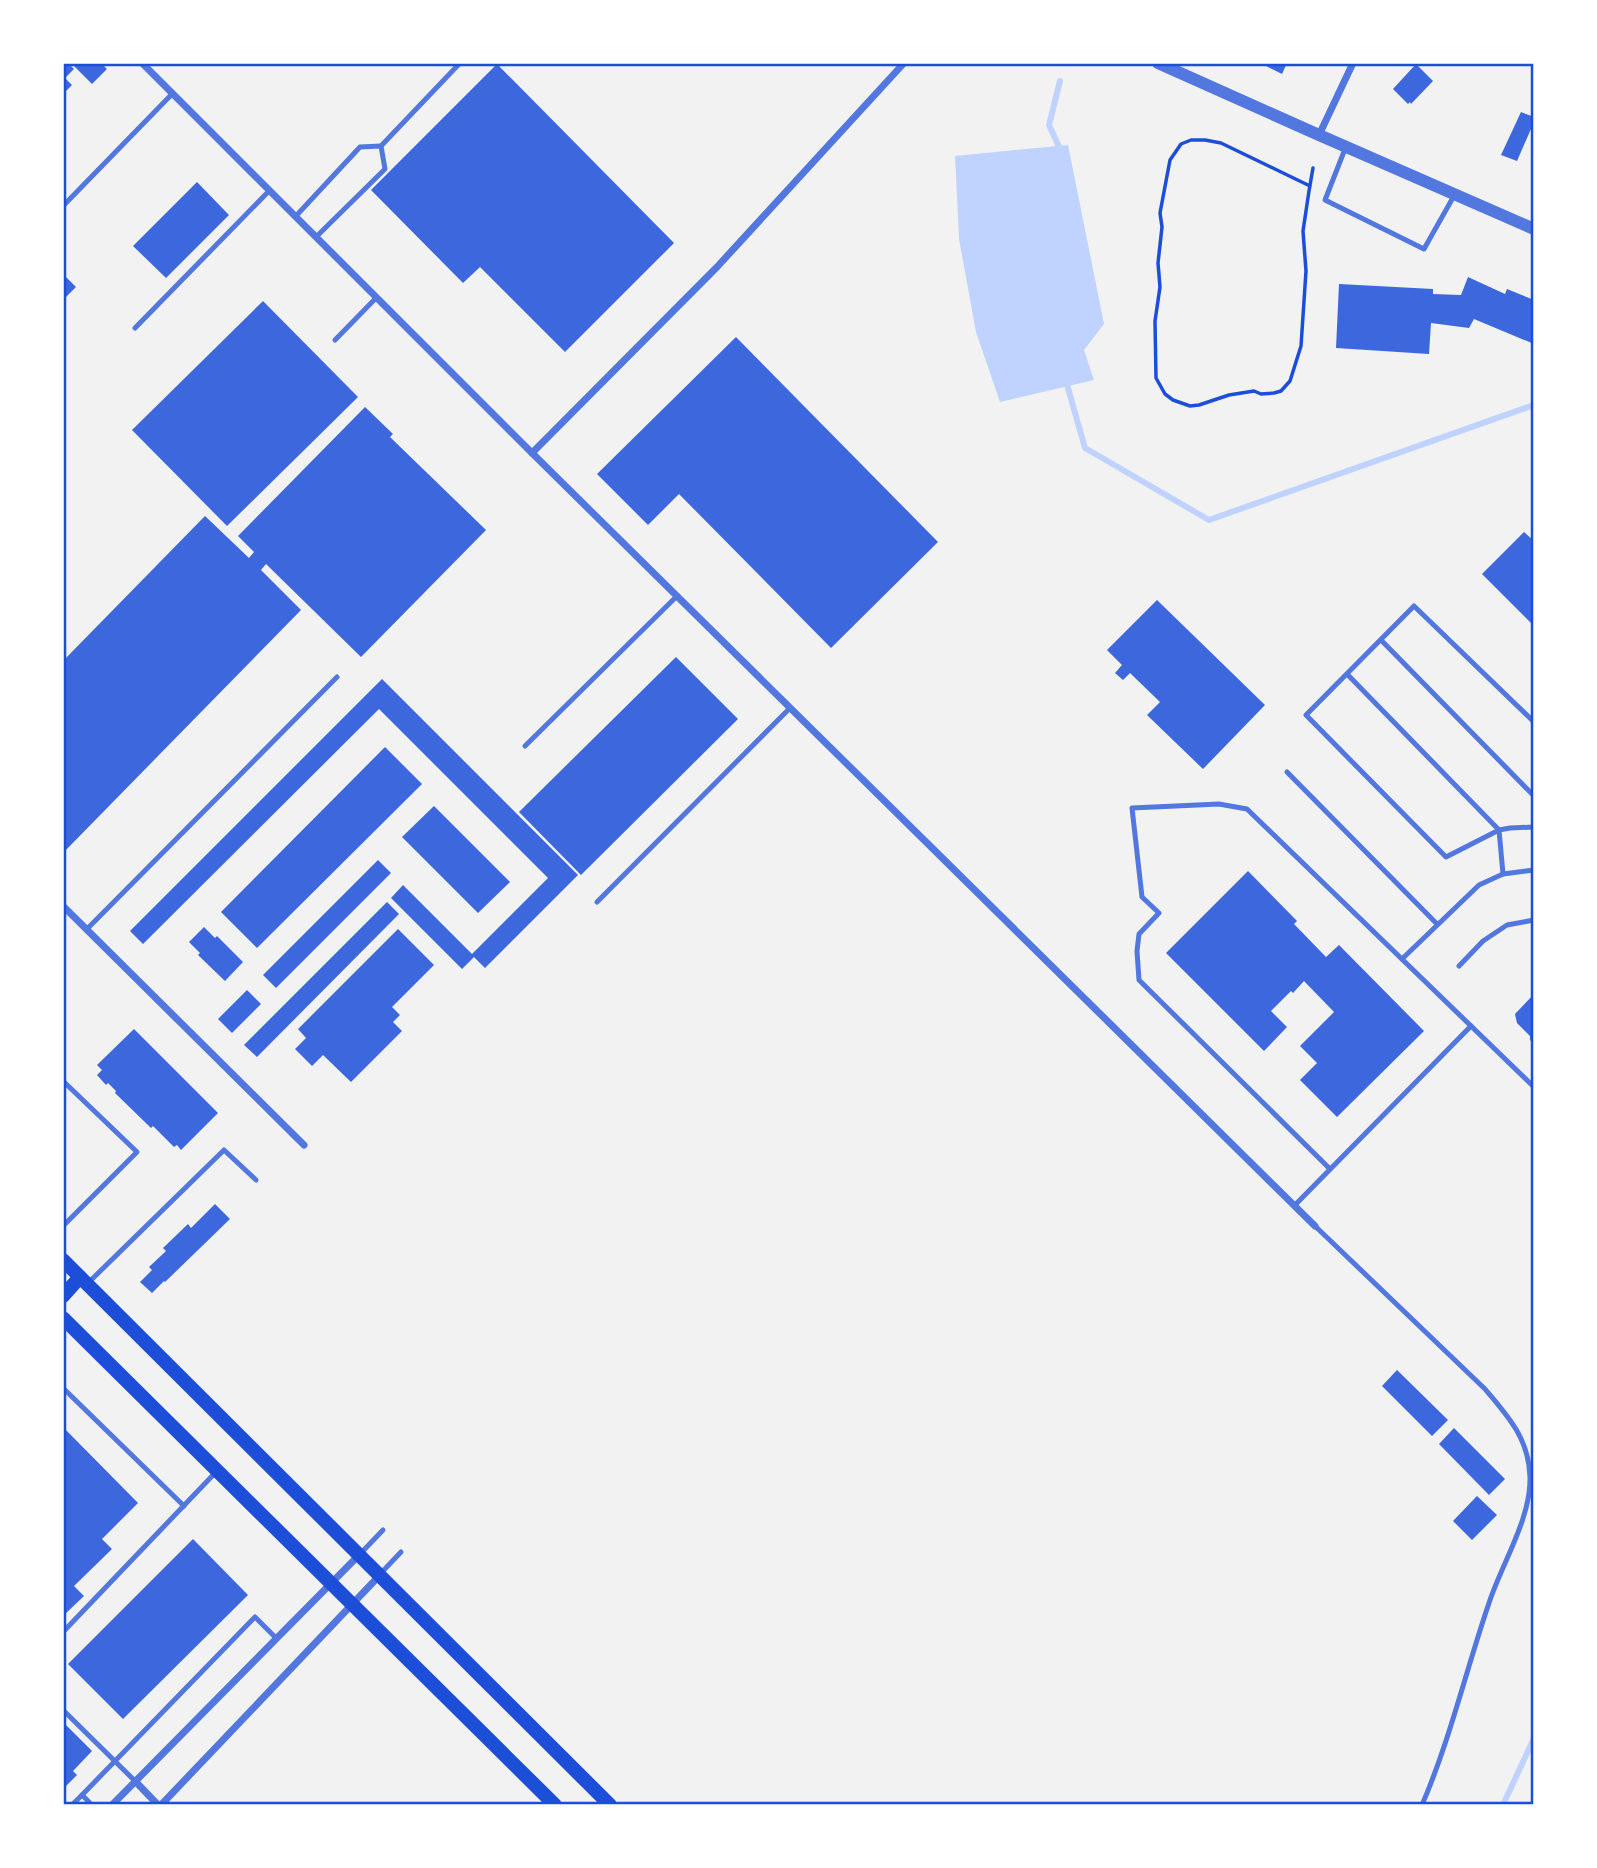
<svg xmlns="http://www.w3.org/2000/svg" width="1597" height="1868" font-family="'Nunito Sans',sans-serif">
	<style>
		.water { fill: #bfd3fe }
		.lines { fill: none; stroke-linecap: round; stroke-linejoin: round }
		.stream { stroke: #bfd3fe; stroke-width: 6 }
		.building { fill: #3d67dc }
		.path { stroke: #1d4ed8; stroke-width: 3.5 }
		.service { stroke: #5277de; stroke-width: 5 }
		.minor { stroke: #5277de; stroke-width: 7 }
		.tertiary { stroke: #5277de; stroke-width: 12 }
		.secondary { stroke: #1d4ed8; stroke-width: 14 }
		.neatline { fill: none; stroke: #1d4ed8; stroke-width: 2.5 }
	</style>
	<rect width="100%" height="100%" fill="#f2f2f2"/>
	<path class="water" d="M1068,145L1104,324L1084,350L1094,380L1000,402L976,332L959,239L955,156Z"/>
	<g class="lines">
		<g class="stream">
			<path d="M1060,81L1049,125L1062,153"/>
			<path d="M1066,381L1085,448L1209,520L1531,406H1534"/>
			<path d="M1503,1805L1534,1738"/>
		</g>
	</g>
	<g class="building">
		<path d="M63,63H68L74,69L65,78L72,85L63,94Z"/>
		<path d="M71,63H101L107,69L92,84Z"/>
		<path d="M1260,63H1296L1294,66L1287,63L1282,74Z"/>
		<path d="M497,64L674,243L565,352L480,267L463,283L371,190Z"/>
		<path d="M1416,64L1433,81L1411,104L1410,102L1408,104L1393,89Z"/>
		<path d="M1521,112L1534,117V122L1517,161L1501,155Z"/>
		<path d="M197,182L229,215L166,278L133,246Z"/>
		<path d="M63,274L76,287L63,300Z"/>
		<path d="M1468,277L1505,294L1507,289L1534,300V344L1474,319L1469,328L1431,323L1429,354L1336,348L1339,284L1433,289V294L1461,295Z"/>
		<path d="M263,301L358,397L227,526L132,430Z"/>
		<path d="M736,337L938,542L831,648L679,494L648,525L597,474Z"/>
		<path d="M365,407L393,434L390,437L486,530L361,657L266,564L261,570L301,610L63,853V661L205,516L249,558L254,552L238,536Z"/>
		<path d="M1524,532L1534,541V626L1482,574Z"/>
		<path d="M1157,600L1265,705L1203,769L1147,715L1160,702L1130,673L1123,680L1115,673L1122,665L1107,650Z"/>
		<path d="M676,657L738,719L581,875L519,812Z"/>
		<path d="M382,679L578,875L485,968L474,957L462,969L391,898L403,885L472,954L548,878L379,709L143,944L130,931Z"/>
		<path d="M385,747L422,784L257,948L221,912Z"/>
		<path d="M434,806L510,882L478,913L402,837Z"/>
		<path d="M378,860L391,873L276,988L263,975Z"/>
		<path d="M1248,871L1297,921L1294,924L1326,957L1339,945L1424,1031L1337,1117L1300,1080L1317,1063L1300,1046L1334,1012L1304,981L1293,993L1291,991L1271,1011L1287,1027L1264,1051L1166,953Z"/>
		<path d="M387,902L399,914L257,1057L244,1045Z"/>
		<path d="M204,927L215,938L217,936L243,962L225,981L198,955L200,953L189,942Z"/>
		<path d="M398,929L434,965L392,1007L400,1015L393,1022L402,1031L351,1082L323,1055L312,1066L295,1049L306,1038L298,1029Z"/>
		<path d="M247,990L261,1004L232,1033L218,1019Z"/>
		<path d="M1534,994V1044L1530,1040V1036L1517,1023L1515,1014Z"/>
		<path d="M134,1029L218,1113L181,1150L177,1145L174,1147L153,1126L151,1128L115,1093L116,1091L108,1083L106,1085L97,1075L102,1070L97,1065Z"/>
		<path d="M215,1204L230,1219L165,1282L164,1281L152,1293L140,1282L152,1270L149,1267L166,1251L163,1248L188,1224L191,1228Z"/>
		<path d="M1397,1370L1448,1420L1432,1436L1382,1386Z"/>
		<path d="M63,1427L138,1503L102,1539L112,1549L74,1586L84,1596L63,1616Z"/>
		<path d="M1454,1428L1505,1479L1489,1495L1439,1444Z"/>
		<path d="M1477,1496L1497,1515L1472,1540L1453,1521Z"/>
		<path d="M193,1539L248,1595L123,1719L68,1664Z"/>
		<path d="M63,1722L92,1751L73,1771L77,1775L63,1789Z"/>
	</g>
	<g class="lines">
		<path class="path" d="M1310,186L1221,143L1205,140H1191L1181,144L1170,160L1160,213L1162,227L1158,263L1160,287L1155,321L1156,378L1165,394L1173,400L1190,406L1199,405L1229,395L1254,391L1261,394L1274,393L1281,391L1290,381L1301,346L1306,271L1303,231L1309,191L1313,168"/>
		<g class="service">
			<path d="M381,146L460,63"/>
			<path d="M1345,149L1325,200L1424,249L1455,194"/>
			<path d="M63,206L173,93"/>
			<path d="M295,217L360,147L381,146L385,169L316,237"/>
			<path d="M135,328L269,191"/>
			<path d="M335,340L376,298"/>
			<path d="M1381,640L1534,796"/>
			<path d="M1347,674L1499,830L1446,857L1306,715L1414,606L1534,722"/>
			<path d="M525,746L677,596"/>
			<path d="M1287,772L1437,924"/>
			<path d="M1503,874L1499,830L1510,828L1534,827"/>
			<path d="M597,902L790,708"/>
			<path d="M87,929L337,677"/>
			<path d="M1402,959L1479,885L1503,874L1534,870"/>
			<path d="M1459,966L1483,941L1507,925L1534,920"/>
			<path d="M63,1081L137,1152L63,1226"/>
			<path d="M1330,1169L1139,980L1137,951L1139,934L1159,913L1142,897L1132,808L1219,804L1247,809L1534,1087"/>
			<path d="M1295,1205L1471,1026"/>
			<path d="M1315,1226L1485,1389C1508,1416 1529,1439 1530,1477C1531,1519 1502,1563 1489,1603C1466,1670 1450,1740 1422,1805"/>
			<path d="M87,1284L224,1150L256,1180"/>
			<path d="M63,1388L184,1506"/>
			<path d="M361,1553L383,1530"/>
			<path d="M381,1573L401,1552"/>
			<path d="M63,1632L215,1473"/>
			<path d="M63,1710L135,1781"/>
			<path d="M72,1805L82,1795"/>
			<path d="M92,1805L82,1795L255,1617L276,1638"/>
		</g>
		<g class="minor">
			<path d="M142,63L532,453L1315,1226"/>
			<path d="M1319,135L1353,63"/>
			<path d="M532,453L717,267L904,63"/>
			<path d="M63,906L304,1145"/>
			<path d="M135,1781L158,1805"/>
			<path d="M112,1805L359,1555"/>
			<path d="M161,1805L379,1576"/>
		</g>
		<path class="tertiary" d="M1158,63L1319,135L1534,229"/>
		<g class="secondary">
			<path d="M63,1260L610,1805"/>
			<path d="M63,1296L80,1277"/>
			<path d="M63,1318L555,1805"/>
		</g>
	</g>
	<rect width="1597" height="1868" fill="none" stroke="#ffffff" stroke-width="130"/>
	<rect x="65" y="65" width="1467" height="1738" class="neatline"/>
</svg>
